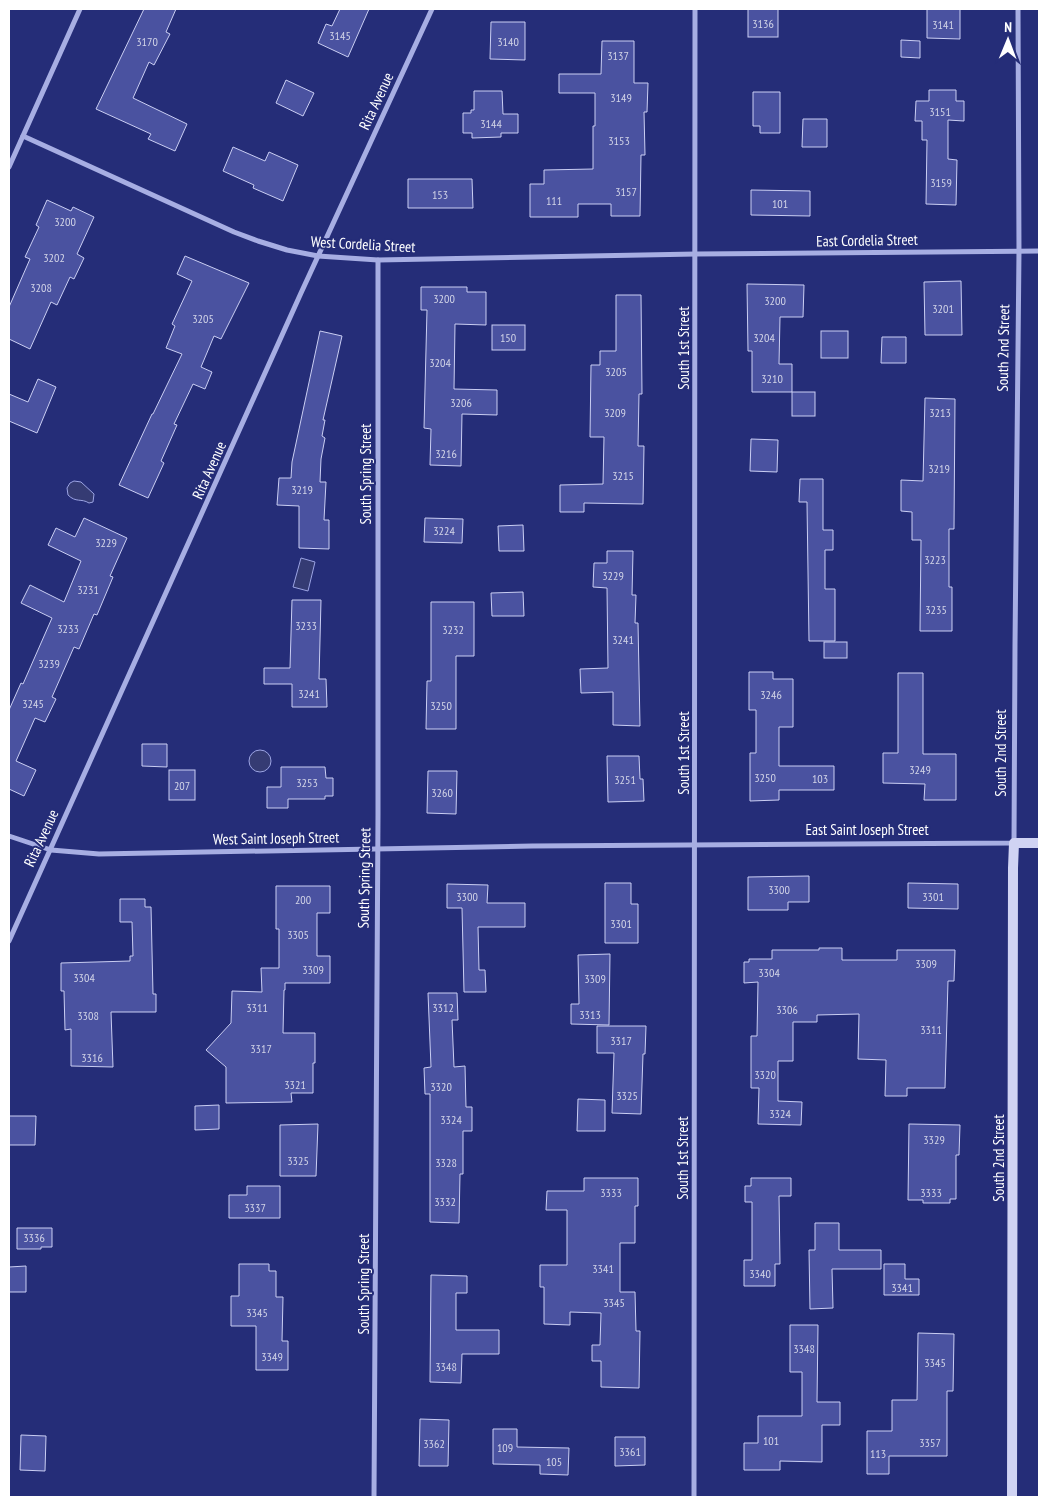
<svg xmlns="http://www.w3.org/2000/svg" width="1048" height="1506" font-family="'PT Sans Narrow',sans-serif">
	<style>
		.water { fill: #353b73; stroke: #9ca4e4 }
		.building { fill: #4a52a0; stroke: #cacef3 }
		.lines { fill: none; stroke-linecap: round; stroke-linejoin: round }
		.street { stroke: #a7aee3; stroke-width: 5 }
		.secondary { stroke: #d0d3f3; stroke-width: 10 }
		.labels { text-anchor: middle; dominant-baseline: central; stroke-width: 4; stroke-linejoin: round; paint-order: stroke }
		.number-label { font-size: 12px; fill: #d2d4e7 }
		.street-label { font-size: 15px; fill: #fff; stroke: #252d78 }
	</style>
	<rect width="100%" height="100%" fill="#252d78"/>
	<g class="water">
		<path d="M74,481L81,482L94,494L93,502L89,503C81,498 76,503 68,495L67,488L70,483Z"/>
		<path d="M301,558L315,562L308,591L293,587Z"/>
		<circle cx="260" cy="761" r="11"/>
	</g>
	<g class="building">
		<path d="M144,9H176L166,32L170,34L154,65L149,62L133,98L187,124L175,151L148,139L151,134L96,109Z"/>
		<path d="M340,9H369L348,57L318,43L326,24L332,26Z"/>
		<rect x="748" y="9" width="30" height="28"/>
		<path d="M927,9H960V39L927,38Z"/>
		<path d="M491,22H525V60L490,59Z"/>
		<path d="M901,40L920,41V58L901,57Z"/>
		<path d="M602,41H634V83H648L647,112H644L645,155H641L640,216H611V204H578V217H530V184H544V170L593,169V126H595V93H559V74H601Z"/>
		<path d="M286,80L314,93L303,116L276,103Z"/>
		<path d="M929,90H956V101H964V121L948,120V159L957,160L956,205L926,204L927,140H922V121H915L916,101H929Z"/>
		<path d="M474,91H502L503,114H518V133H501V137L472,138V133H463V113H471V110H474Z"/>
		<path d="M753,92H780V133H760V126H753Z"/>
		<path d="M803,119H827V147H802Z"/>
		<path d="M233,147L265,161L269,152L298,165L283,201L253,188L254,185L223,171Z"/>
		<path d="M408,179H472L473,208H408Z"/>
		<path d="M751,190L810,191V216L751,215Z"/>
		<path d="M47,200L71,211L73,207L94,217L77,254L84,258L74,279L70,277L57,305L51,302L30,349L9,339V307L30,259L25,257L39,227L36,225Z"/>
		<path d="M185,256L249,283L221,339L214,336L201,367L212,372L205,389L193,384L174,424L177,425L161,461L164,463L148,498L119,485L152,414H153L182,354L166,348L175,326L172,324L192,281L177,274Z"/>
		<path d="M961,281L962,335H925L924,282Z"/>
		<path d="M747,284L804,285L803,317H780L779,364H792V392H752V351H748Z"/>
		<path d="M421,287H467V292H486V325L455,324L454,389L497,390V415L462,414L461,466L430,465L431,429L424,428L427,310H421Z"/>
		<path d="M616,295H641L642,394H639L638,446H644L643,504L584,503V512H560V485L603,484L604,437H590L591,365H600V351H616Z"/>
		<rect x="492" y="325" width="33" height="25"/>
		<path d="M320,331L342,336L323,420H325L322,436L325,438L321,459L320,482H326L324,520H329V549L299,548V506L277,505L279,478H291L292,462Z"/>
		<rect x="821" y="331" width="27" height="27"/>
		<path d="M882,337H906V363H881Z"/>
		<path d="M38,379L56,387L37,433L9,421V394L28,402Z"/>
		<rect x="792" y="392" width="23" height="24"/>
		<path d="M925,398L955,399L954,529H949V587H952V631H920L921,540H912V512L901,511V480L923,481Z"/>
		<path d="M751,439L778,440L777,472L750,471Z"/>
		<path d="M800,479H823V530H833V550H825V589H835V641H809L807,502H799Z"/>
		<path d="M84,518L127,538L110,576L113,577L97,615L94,614L79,649L74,647L52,697L56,699L45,722L35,718L16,761L36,770L24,796L9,789V710L21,683L23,684L52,618L21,603L30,585L64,602L81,561L48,545L56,528L75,537Z"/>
		<path d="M425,518L463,519L462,543L424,542Z"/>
		<path d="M523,525L524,551H499L498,526Z"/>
		<path d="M607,551H633L632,595H636L635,623H638L640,726L613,725V692L581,693L580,669L608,668L607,588L593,587L594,563H607Z"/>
		<path d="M523,592L524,616H492L491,593Z"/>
		<path d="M292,600H321L319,679H326L327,707H292V684H264V668H290Z"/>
		<path d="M431,602H474V656H456V729H426L427,681H431Z"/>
		<rect x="824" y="642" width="23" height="16"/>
		<path d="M749,672H773V679H793V727H779V766H834V790H779V800L750,801V753H756V710H749Z"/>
		<path d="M898,673H923V754H956V800H924L925,784L883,783V753H898Z"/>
		<path d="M142,744H167V767L142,766Z"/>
		<path d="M607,756H639L640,779H643L644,801L608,802Z"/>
		<path d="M281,767H325L326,778H333V796H325V799H288V808H267V787H281Z"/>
		<rect x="169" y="770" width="26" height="30"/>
		<path d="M428,771H457L456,814L427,813Z"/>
		<path d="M809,876V902H788V910H748V877Z"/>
		<path d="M605,883H631V904H638V943H605Z"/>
		<path d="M908,883L958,884V909L908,908Z"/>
		<path d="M447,884L488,885L487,903H525V927H478L479,970H485L486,992H464L462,908H447Z"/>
		<path d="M276,886H330V913H317V956H330V983H285V990H284L283,1033H315V1063H313V1093H291L292,1102L226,1103V1067L206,1050L231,1023L232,991L262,992L261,968H279V929H276Z"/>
		<path d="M120,899H145V907H151L153,994H156V1012H111L113,1067L71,1066V1029L65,1030L64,991H61V963L130,961V956H133L132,922H120Z"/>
		<path d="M819,948H842V960H897V950H955L954,981H948L945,1088H907V1096H885L886,1060L858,1059L859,1014L817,1015V1022H793V1061H778V1101L802,1102L801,1125L758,1124L759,1088H751V1036H757L758,982L744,983V962H749V959H772V950H819Z"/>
		<path d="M610,954L609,1025L571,1024V1004H579L578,955Z"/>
		<path d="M428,993H457L458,1020H452L454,1067L465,1066L466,1107H472V1131H463V1174H460L459,1223L430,1222V1094H425L424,1068L431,1067Z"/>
		<path d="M597,1026H646L645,1054H643L641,1114L612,1113L614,1053H597Z"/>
		<path d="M578,1099L605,1100V1131H577Z"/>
		<path d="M219,1105V1129L195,1130V1106Z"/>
		<path d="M9,1116H36L35,1145H9Z"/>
		<path d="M318,1124L316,1176H280V1125Z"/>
		<path d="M909,1124L960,1125L959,1155H956V1199H950V1203H923V1200H908Z"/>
		<path d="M584,1178H638V1206H635V1243H620V1292H635L636,1331H640L639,1388L601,1387V1361H592V1345H600L601,1313L570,1312V1325L544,1324V1287H540V1265H567V1210H546L547,1191H584Z"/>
		<path d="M751,1178H791V1196H779L780,1264H775V1286H744V1260H752V1202H745V1186H751Z"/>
		<path d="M247,1186H280V1218H229V1195H247Z"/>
		<path d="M815,1223H839V1250H881V1269H832L833,1308L810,1309L809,1250H815Z"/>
		<path d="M17,1228H52V1247H41V1249H17Z"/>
		<path d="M239,1264H269V1271H276V1297H283L282,1341H288V1370H256V1326H231V1296H239Z"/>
		<path d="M884,1264H905V1279H919V1295H884Z"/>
		<path d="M26,1266V1292H9V1267Z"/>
		<path d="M431,1275L467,1276V1293H456V1330H499V1354H462L461,1383L430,1382Z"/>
		<path d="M790,1325H818L817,1402H840V1425H822V1462L780,1461V1470H744V1443H758V1416H802V1372H790Z"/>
		<path d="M918,1333L954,1334L953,1391H947V1456H889V1474H867V1431H892V1400H917Z"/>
		<path d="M420,1419L449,1420L448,1466H419Z"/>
		<path d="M493,1429H517V1447L569,1448L568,1475L540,1474V1465L493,1464Z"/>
		<path d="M21,1435L46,1436L45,1471L20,1470Z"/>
		<path d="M615,1437H645V1465L615,1466Z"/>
	</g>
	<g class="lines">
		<g class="street">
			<path d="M23,136L234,232L258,241L287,250L318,256L378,260L696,254L1039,251"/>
			<path d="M9,167L80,9"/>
			<path d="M9,836L51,850L99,854L532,846L1014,843L1015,645L1019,251L1018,9"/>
			<path d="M9,941L301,293L432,9"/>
			<path d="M374,1497L378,815V260"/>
			<path d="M694,1497L695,9"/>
		</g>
		<path class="secondary" d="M1012,1497L1013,868L1014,843H1039"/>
	</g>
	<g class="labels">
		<g class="number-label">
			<text x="763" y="23">3136</text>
			<text x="943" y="24">3141</text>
			<text x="340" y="35">3145</text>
			<text x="147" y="41">3170</text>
			<text x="508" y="41">3140</text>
			<text x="618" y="55">3137</text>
			<text x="621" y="97">3149</text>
			<text x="940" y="111">3151</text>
			<text x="491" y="123">3144</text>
			<text x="619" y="140">3153</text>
			<text x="941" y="182">3159</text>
			<text x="626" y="191">3157</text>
			<text x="440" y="194">153</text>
			<text x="554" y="200">111</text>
			<text x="780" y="203">101</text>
			<text x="65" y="221">3200</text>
			<text x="54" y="257">3202</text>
			<text x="41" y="287">3208</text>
			<text x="444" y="298">3200</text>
			<text x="775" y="300">3200</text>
			<text x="943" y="308">3201</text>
			<text x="203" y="318">3205</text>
			<text x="508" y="337">150</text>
			<text x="764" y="337">3204</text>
			<text x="440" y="362">3204</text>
			<text x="616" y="371">3205</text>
			<text x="772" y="378">3210</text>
			<text x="461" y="402">3206</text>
			<text x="615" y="412">3209</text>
			<text x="940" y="412">3213</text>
			<text x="446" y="453">3216</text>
			<text x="939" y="468">3219</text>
			<text x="623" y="475">3215</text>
			<text x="302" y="489">3219</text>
			<text x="444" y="530">3224</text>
			<text x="106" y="542">3229</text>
			<text x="935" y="559">3223</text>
			<text x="613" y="575">3229</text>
			<text x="88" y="589">3231</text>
			<text x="936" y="609">3235</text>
			<text x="306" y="625">3233</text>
			<text x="68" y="628">3233</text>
			<text x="453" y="629">3232</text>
			<text x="623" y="639">3241</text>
			<text x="49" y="663">3239</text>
			<text x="309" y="693">3241</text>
			<text x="771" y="694">3246</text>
			<text x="33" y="703">3245</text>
			<text x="441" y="705">3250</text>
			<text x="920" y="769">3249</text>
			<text x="765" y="777">3250</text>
			<text x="820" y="778">103</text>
			<text x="625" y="779">3251</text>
			<text x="307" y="782">3253</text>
			<text x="182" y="785">207</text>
			<text x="442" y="792">3260</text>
			<text x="779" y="889">3300</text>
			<text x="467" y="896">3300</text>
			<text x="933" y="896">3301</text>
			<text x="303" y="899">200</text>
			<text x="621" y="923">3301</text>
			<text x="298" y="934">3305</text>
			<text x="926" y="963">3309</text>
			<text x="313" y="969">3309</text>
			<text x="769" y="972">3304</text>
			<text x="84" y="977">3304</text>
			<text x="595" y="978">3309</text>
			<text x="257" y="1007">3311</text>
			<text x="443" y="1007">3312</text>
			<text x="787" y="1009">3306</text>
			<text x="590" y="1014">3313</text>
			<text x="88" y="1015">3308</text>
			<text x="931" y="1029">3311</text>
			<text x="621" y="1040">3317</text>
			<text x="261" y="1048">3317</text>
			<text x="92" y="1057">3316</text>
			<text x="765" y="1074">3320</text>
			<text x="295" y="1084">3321</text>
			<text x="441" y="1086">3320</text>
			<text x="627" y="1095">3325</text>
			<text x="780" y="1113">3324</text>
			<text x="451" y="1119">3324</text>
			<text x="934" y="1139">3329</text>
			<text x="298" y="1160">3325</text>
			<text x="446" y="1162">3328</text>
			<text x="611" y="1192">3333</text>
			<text x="931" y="1192">3333</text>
			<text x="445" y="1201">3332</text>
			<text x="255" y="1207">3337</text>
			<text x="34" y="1237">3336</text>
			<text x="603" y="1268">3341</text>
			<text x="760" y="1273">3340</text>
			<text x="902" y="1287">3341</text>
			<text x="614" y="1302">3345</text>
			<text x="257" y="1312">3345</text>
			<text x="804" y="1348">3348</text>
			<text x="272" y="1356">3349</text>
			<text x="935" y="1362">3345</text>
			<text x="446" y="1366">3348</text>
			<text x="771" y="1440">101</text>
			<text x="930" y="1442">3357</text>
			<text x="434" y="1443">3362</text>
			<text x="505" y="1447">109</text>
			<text x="630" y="1451">3361</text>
			<text x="878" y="1453">113</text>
			<text x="554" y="1461">105</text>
		</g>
		<g class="street-label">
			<text transform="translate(376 101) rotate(-65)">Rita Avenue</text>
			<text transform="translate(867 240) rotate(-1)">East Cordelia Street</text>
			<text transform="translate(363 244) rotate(3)">West Cordelia Street</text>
			<text transform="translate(683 348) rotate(-90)">South 1st Street</text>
			<text transform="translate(1003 348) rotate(-89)">South 2nd Street</text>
			<text transform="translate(209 470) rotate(-66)">Rita Avenue</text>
			<text transform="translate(365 474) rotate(-90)">South Spring Street</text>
			<text transform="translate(683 753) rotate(-90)">South 1st Street</text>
			<text transform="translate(1000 753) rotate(-90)">South 2nd Street</text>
			<text x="867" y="829">East Saint Joseph Street</text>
			<text transform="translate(41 838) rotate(-65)">Rita Avenue</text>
			<text transform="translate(276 838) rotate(-1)">West Saint Joseph Street</text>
			<text transform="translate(364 878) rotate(-89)">South Spring Street</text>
			<text transform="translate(682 1158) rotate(-90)">South 1st Street</text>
			<text transform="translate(998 1158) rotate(-90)">South 2nd Street</text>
			<text transform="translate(363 1284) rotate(-90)">South Spring Street</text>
		</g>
	</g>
	<rect width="1048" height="1506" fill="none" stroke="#ffffff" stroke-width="20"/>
	<g transform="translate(1008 40) rotate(1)" stroke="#252d78" stroke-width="4" paint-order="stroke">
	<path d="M0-4L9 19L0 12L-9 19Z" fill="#ffffff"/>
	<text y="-8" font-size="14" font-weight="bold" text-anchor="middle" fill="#ffffff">N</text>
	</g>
</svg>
